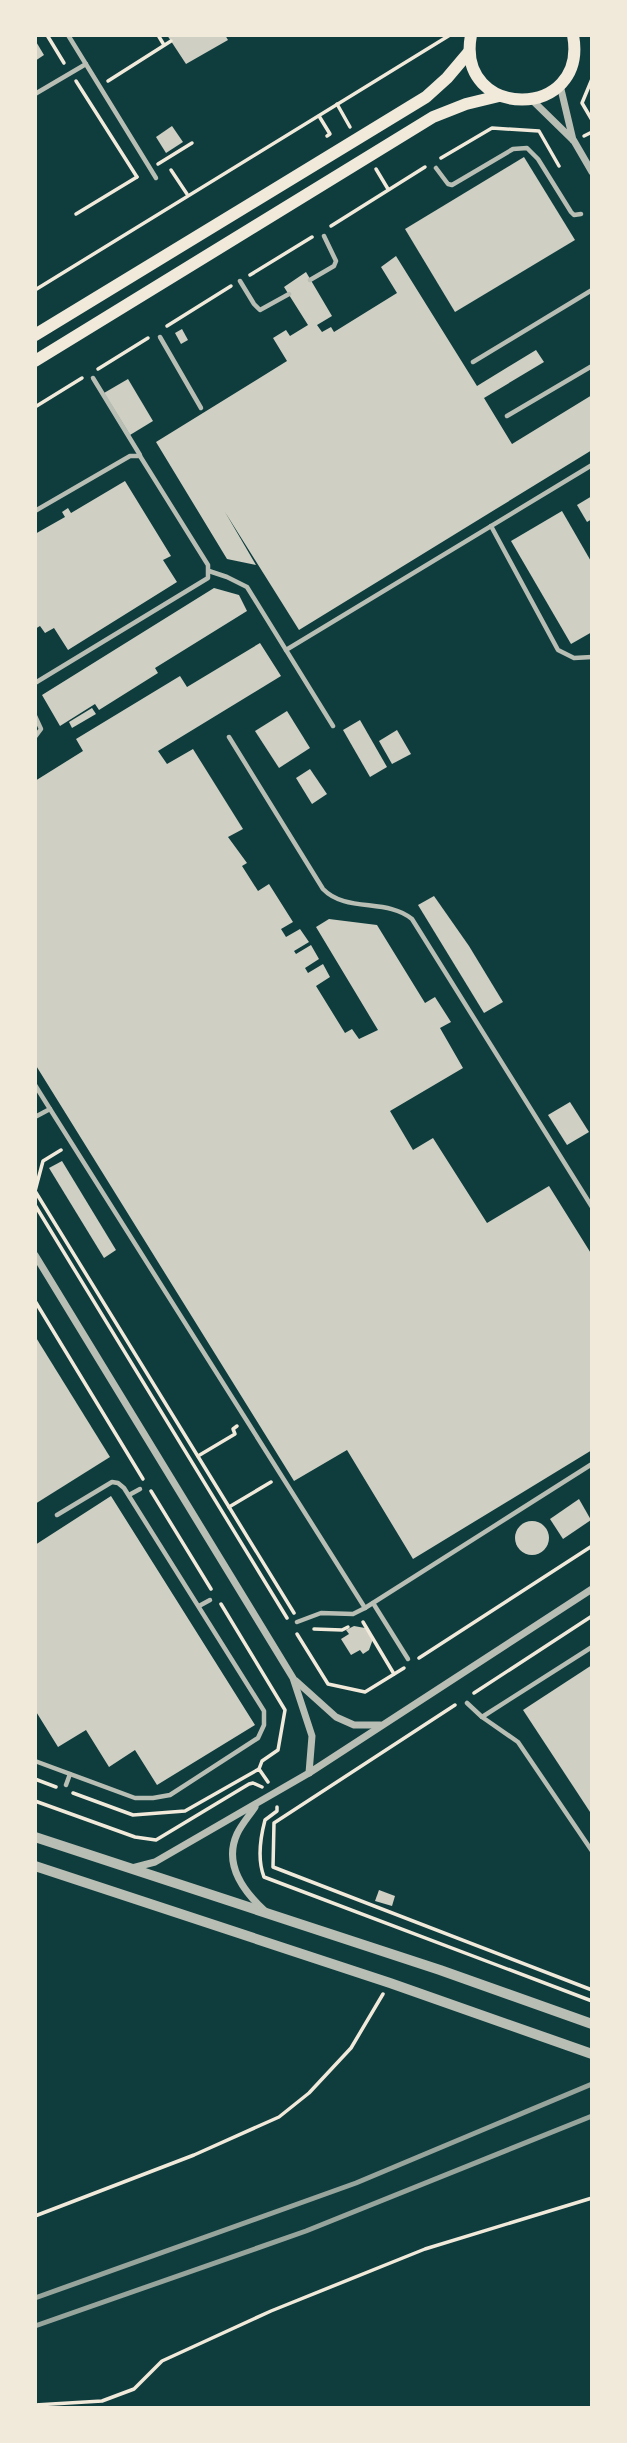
<svg xmlns="http://www.w3.org/2000/svg" width="627" height="2443" font-family="'Exo 2',sans-serif">
	<style>
		.building { fill: #cfcfc3 }
		.lines { fill: none; stroke-linecap: round; stroke-linejoin: round }
		.path { stroke: #f1e9da; stroke-width: 3.5 }
		.service { stroke: #b8beb3; stroke-width: 4.5 }
		.minor { stroke: #b8beb3; stroke-width: 7 }
		.tertiary { stroke: #b8beb3; stroke-width: 10 }
		.secondary { stroke: #f1e9da; stroke-width: 12 }
		.rail { stroke: #97a49c; stroke-width: 5 }
	</style>
	<rect width="100%" height="100%" fill="#0f3d3e"/>
	<g class="building">
		<path d="M167,35H225L228,40L186,64Z"/>
		<path d="M35,40L44,55L35,61Z"/>
		<path d="M172,126L183,142L166,153L156,137Z"/>
		<path d="M524,157L575,240L455,312L405,229Z"/>
		<path d="M396,256L477,386L536,350L544,362L484,398L512,444L592,395V450L299,630L225,512L256,565L227,559L156,442L287,361L273,338L286,330L290,336L308,325L284,287L306,272L332,316L317,325L322,332L331,327L334,332L397,293L381,267Z"/>
		<path d="M182,329L188,340L181,344L175,333Z"/>
		<path d="M128,379L153,421L130,435L104,393Z"/>
		<path d="M125,481L171,556L163,560L177,582L68,650L54,628L45,633L40,626L35,629V534L65,517L62,512L68,508L71,513Z"/>
		<path d="M592,496V519L587,522L577,505Z"/>
		<path d="M562,511L592,563V632L571,644L511,541Z"/>
		<path d="M214,588L239,595L247,611L155,668L158,673L99,710L95,704L60,726L42,695Z"/>
		<path d="M260,643L281,676L158,751L167,764L193,749L243,829L228,837L247,863L242,866L258,891L269,884L293,922L281,929L286,937L300,929L309,942L294,951L296,954L311,945L319,959L305,968L308,973L323,964L330,977L316,986L345,1033L352,1029L359,1039L378,1030L316,927L329,919L377,925L425,1003L435,997L451,1022L440,1028L463,1068L390,1111L413,1150L433,1138L487,1223L549,1186L592,1255V1450L413,1559L347,1450L294,1481L35,1064V781L83,751L76,739L180,676L187,687Z"/>
		<path d="M92,708L96,714L72,728L69,722Z"/>
		<path d="M287,711L310,748L279,768L255,731Z"/>
		<path d="M360,720L387,767L370,777L343,730Z"/>
		<path d="M397,730L411,754L392,764L379,741Z"/>
		<path d="M310,769L327,794L312,804L296,778Z"/>
		<path d="M434,896L469,946L503,1002L484,1013L418,905Z"/>
		<path d="M570,1102L589,1132L567,1145L548,1115Z"/>
		<path d="M62,1161L116,1250L104,1258L49,1168Z"/>
		<path d="M35,1336L110,1457L35,1504Z"/>
		<path d="M111,1496L255,1725L157,1785L135,1750L109,1767L86,1730L58,1747L35,1710V1545Z"/>
		<path d="M579,1499L591,1520L563,1539L550,1519Z"/>
		<circle cx="532" cy="1538" r="17"/>
		<path d="M354,1626L365,1628L373,1639L369,1650L363,1654L360,1650L351,1655L341,1639L349,1634L346,1630Z"/>
		<path d="M592,1665V1815L523,1710Z"/>
		<path d="M379,1890L395,1896L392,1906L375,1901Z"/>
	</g>
	<g class="lines">
		<g class="path">
			<path d="M47,35L64,63"/>
			<path d="M158,35L164,45"/>
			<path d="M592,79L582,103L592,120"/>
			<path d="M76,81L137,177"/>
			<path d="M108,81L171,41"/>
			<path d="M337,104L350,127"/>
			<path d="M319,116L330,134L327,136"/>
			<path d="M584,136L592,132"/>
			<path d="M441,158L492,128L539,131L559,166"/>
			<path d="M158,164L192,143"/>
			<path d="M376,169L388,189"/>
			<path d="M171,170L187,194"/>
			<path d="M76,214L137,177"/>
			<path d="M331,226L425,167"/>
			<path d="M250,275L312,237"/>
			<path d="M35,290L450,35"/>
			<path d="M167,326L231,286"/>
			<path d="M98,369L148,338"/>
			<path d="M35,407L82,378"/>
			<path d="M61,1150L43,1161L35,1191L229,1507L271,1482"/>
			<path d="M35,1205L287,1618"/>
			<path d="M35,1301L143,1479"/>
			<path d="M198,1456L235,1434L233,1429L237,1426"/>
			<path d="M151,1491L211,1589"/>
			<path d="M229,1507L294,1613"/>
			<path d="M221,1604L285,1710L278,1750L262,1761L259,1769"/>
			<path d="M363,1622L394,1674"/>
			<path d="M314,1629L342,1630L348,1627"/>
			<path d="M297,1634L328,1684L365,1692L404,1668"/>
			<path d="M419,1658L592,1546"/>
			<path d="M474,1693L592,1616"/>
			<path d="M455,1705L274,1823L273,1867L592,1990"/>
			<path d="M35,1779L56,1787"/>
			<path d="M73,1793L133,1815L185,1811L259,1769L268,1782"/>
			<path d="M35,1801L135,1837L156,1840L249,1784L253,1783L262,1787"/>
			<path d="M277,1807V1811L265,1820C260,1839 257,1859 264,1877L592,2001"/>
			<path d="M35,2216L194,2155L279,2117L309,2093L351,2048L383,1994"/>
			<path d="M35,2405L102,2401L134,2389L162,2361L271,2311L425,2249L592,2198"/>
		</g>
		<g class="service">
			<path d="M68,35L156,178"/>
			<path d="M35,94L86,64"/>
			<path d="M436,168L448,184L452,185L513,149L527,148L538,159L571,212L574,215L581,214"/>
			<path d="M310,280L334,266L336,261L324,236"/>
			<path d="M240,281L254,304L260,310L289,294"/>
			<path d="M160,337L201,408"/>
			<path d="M473,362L592,290"/>
			<path d="M93,378L140,455"/>
			<path d="M507,416L592,366"/>
			<path d="M35,511L130,456H140L208,565V578L35,683"/>
			<path d="M491,526L558,650L574,658L592,657"/>
			<path d="M209,571L227,577L247,587L333,726"/>
			<path d="M286,650L592,465"/>
			<path d="M35,716L41,729L35,737"/>
			<path d="M229,737L323,889C346,913 387,898 412,919L592,1207"/>
			<path d="M35,1085L50,1109"/>
			<path d="M35,1117L50,1109L365,1608L353,1614L321,1613L297,1622"/>
			<path d="M129,1495L140,1489"/>
			<path d="M373,1603L408,1659"/>
			<path d="M199,1606L210,1600"/>
			<path d="M365,1608L592,1464"/>
			<path d="M467,1703L482,1717L518,1742L592,1851"/>
			<path d="M482,1717L592,1647"/>
			<path d="M35,1761L135,1798H153L170,1795L258,1738L264,1725V1711L124,1488L118,1483L112,1482L57,1515"/>
			<path d="M66,1785L70,1774"/>
		</g>
		<g class="minor">
			<path d="M560,85L573,140"/>
			<path d="M532,100L574,141L592,172"/>
			<path d="M35,1255L293,1678L312,1736L309,1773"/>
			<path d="M296,1681L336,1717L354,1725H380"/>
			<path d="M255,1807C249,1816 241,1825 237,1834C223,1865 244,1892 265,1911"/>
			<path d="M132,1868L155,1862L309,1773L592,1589"/>
		</g>
		<g class="tertiary">
			<path d="M35,1837L440,1970L592,2024"/>
			<path d="M35,1866L390,1983L592,2054"/>
		</g>
		<g class="secondary">
			<path d="M471,35C455,121 589,121 573,35"/>
			<path d="M35,335L426,97L447,78L469,52"/>
			<path d="M35,361L433,117L466,104L499,96"/>
		</g>
		<g class="rail">
			<path d="M35,2298L356,2183L592,2084"/>
			<path d="M35,2326L306,2231L592,2116"/>
		</g>
	</g>
	<rect width="627" height="2443" fill="none" stroke="#f1e9da" stroke-width="74"/>
</svg>
